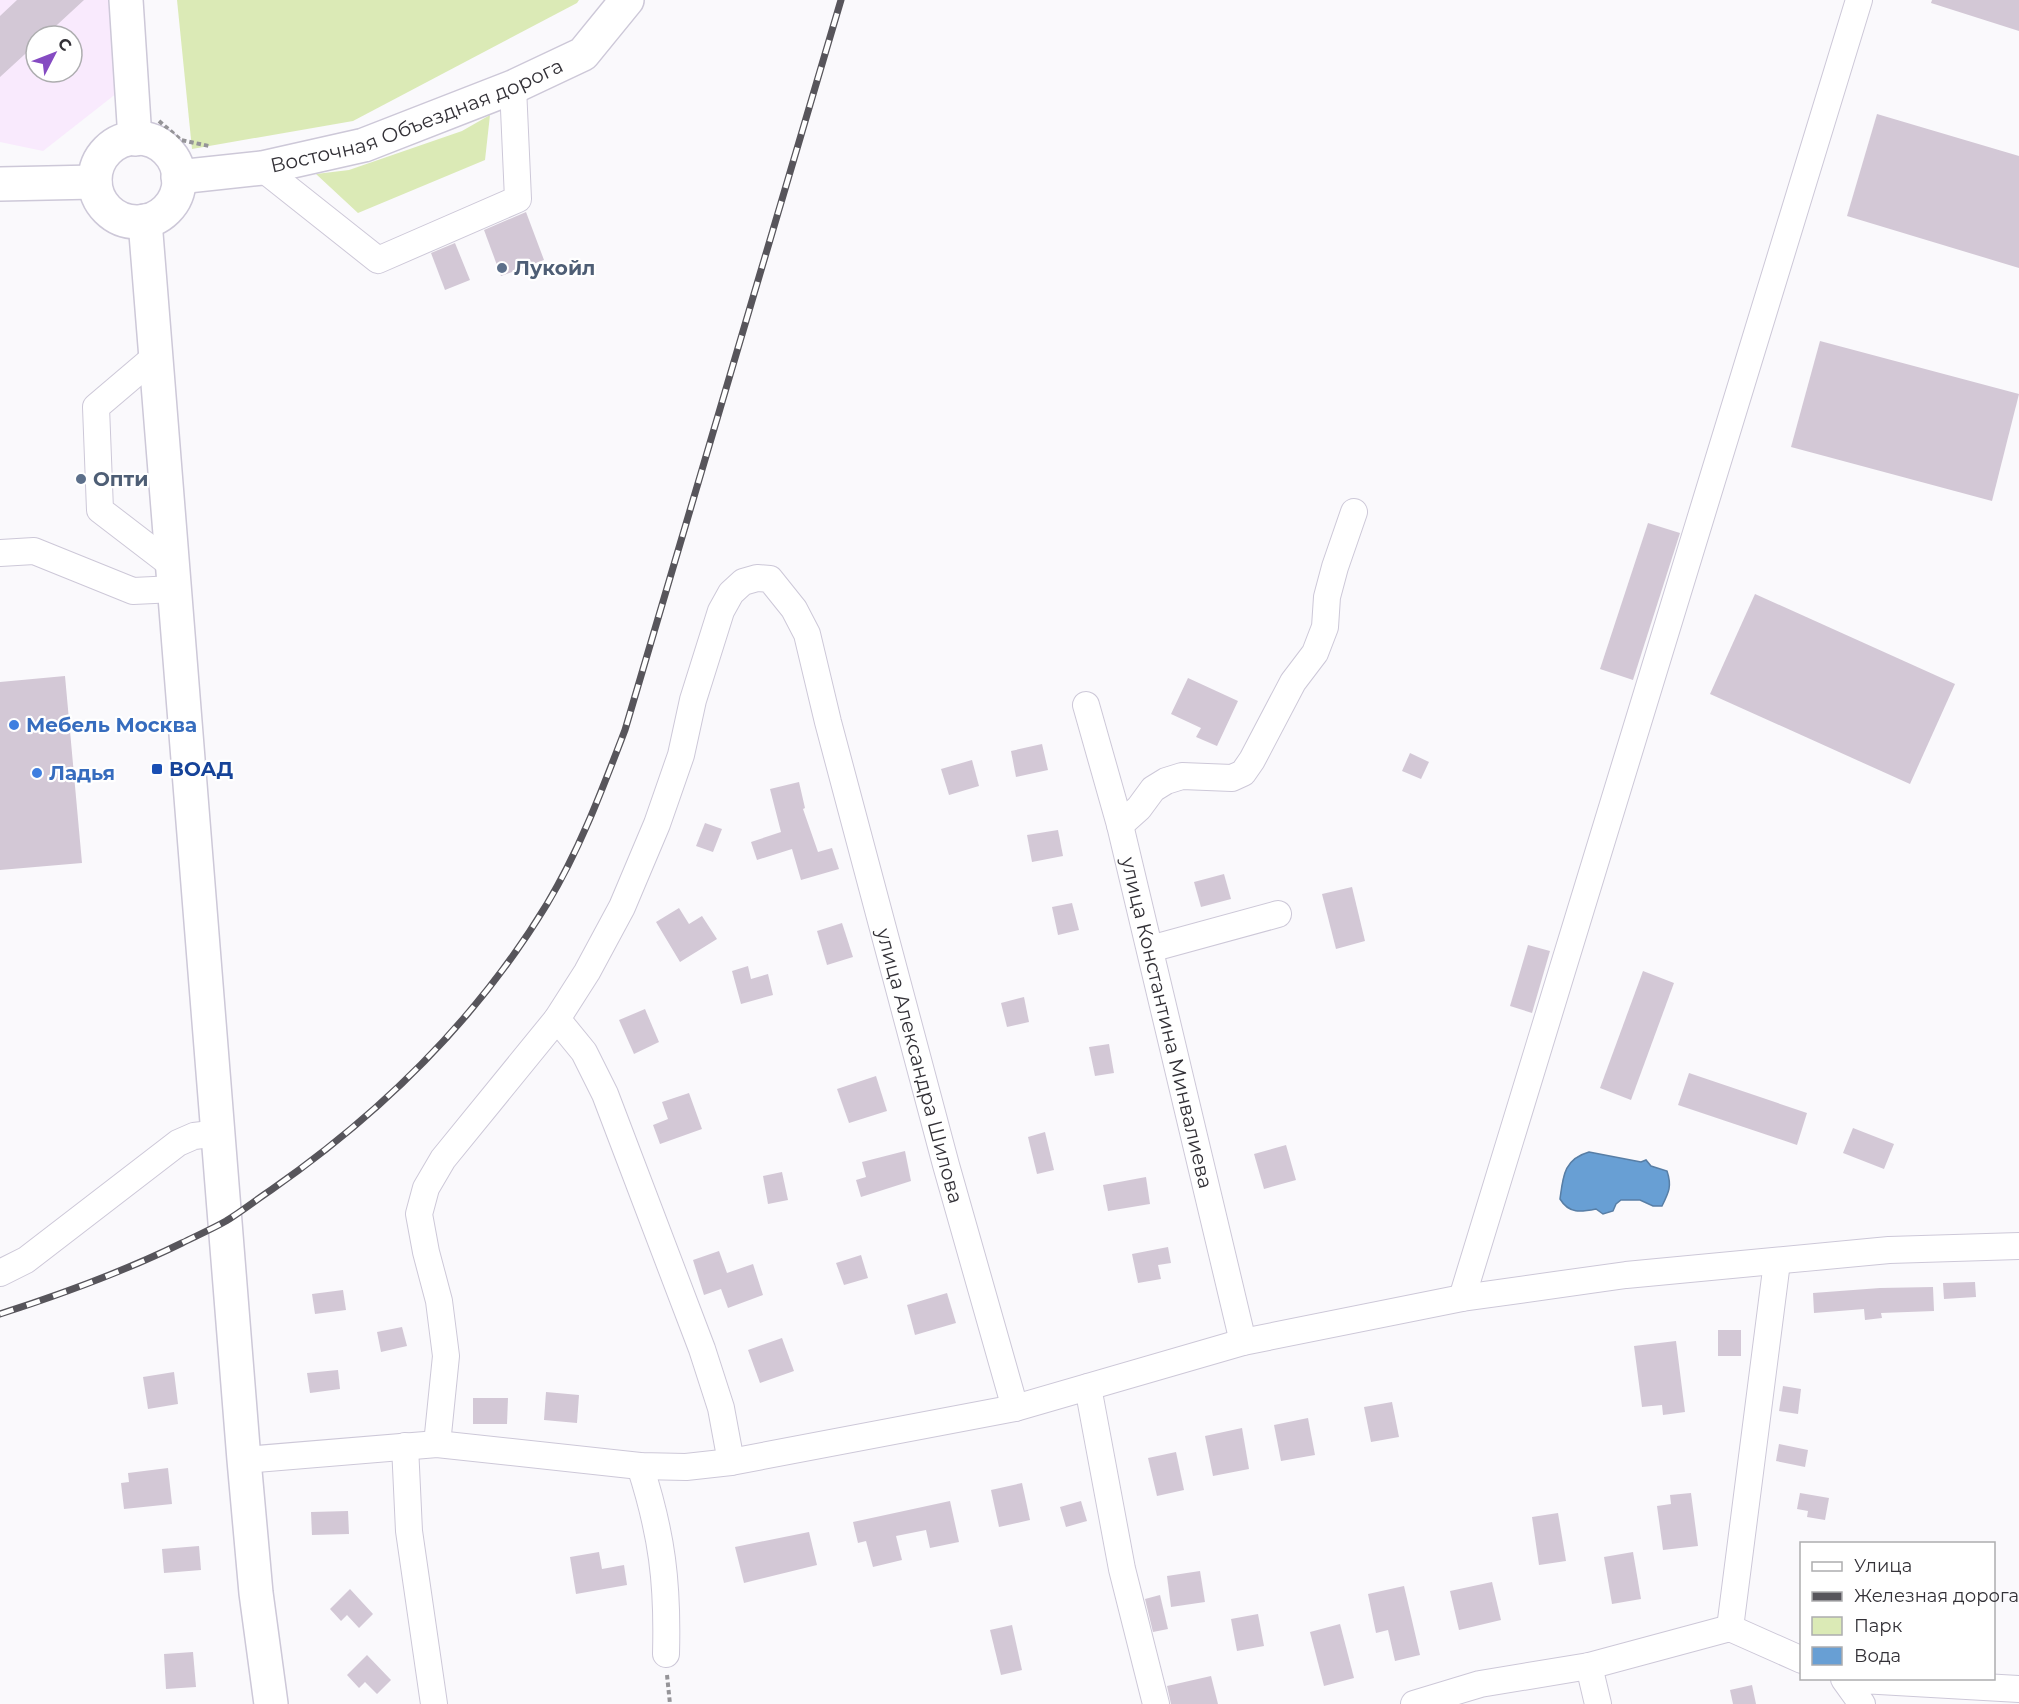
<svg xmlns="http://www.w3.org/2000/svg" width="2019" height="1704" font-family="Montserrat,sans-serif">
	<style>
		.commercial { fill: #f9eafd; fill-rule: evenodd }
		.green { fill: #dbeab6 }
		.water { fill: #689fd4; stroke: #587ea5; stroke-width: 1.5 }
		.building { fill: #d3c8d6 }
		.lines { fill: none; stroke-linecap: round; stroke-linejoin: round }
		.minor-casing { stroke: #cdc8d8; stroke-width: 28 }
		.major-casing { stroke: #cdc8d8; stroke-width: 36 }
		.path { stroke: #959498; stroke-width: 4; stroke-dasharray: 4.5 3; stroke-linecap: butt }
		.minor { stroke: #fff; stroke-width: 26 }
		.major { stroke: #fff; stroke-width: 33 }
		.rail-casing { stroke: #57555b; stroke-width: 7 }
		.rail { stroke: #fff; stroke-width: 4.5; stroke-dasharray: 14; stroke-linecap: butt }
		.service-dot { fill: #5c6f8a; stroke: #fff; stroke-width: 2 }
		.shop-dot { fill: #3f7fe0; stroke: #fff; stroke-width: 2 }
		.transit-dot { fill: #1a4fb4; stroke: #fff; stroke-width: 2 }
		.labels { text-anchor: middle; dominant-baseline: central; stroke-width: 4.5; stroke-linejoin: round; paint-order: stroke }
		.street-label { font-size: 20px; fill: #333137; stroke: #fff }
		.service-label { font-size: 20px; font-weight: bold; fill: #4e5e75; stroke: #fff; text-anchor: start }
		.shop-label { font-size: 20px; font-weight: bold; fill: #366cbe; stroke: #fff; text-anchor: start }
		.transit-label { font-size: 20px; font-weight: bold; fill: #164399; stroke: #fff; text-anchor: start }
	</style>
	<rect width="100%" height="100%" fill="#faf9fc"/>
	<path class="commercial" d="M0,0H112L117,93L43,151L0,142ZM36,36H72V72H36Z"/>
	<g class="green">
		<path d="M177,0H579L577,3L353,121L192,149Z"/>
		<path d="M490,115L485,160L358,213L316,174L349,170L462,131Z"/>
	</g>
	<path class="water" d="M1589,1152L1641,1162L1646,1160L1651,1166L1667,1171C1672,1186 1669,1192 1662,1206H1653L1640,1200H1621L1616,1204L1613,1211L1603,1214L1596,1209C1581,1212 1569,1214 1560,1199C1563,1176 1564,1159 1589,1152Z"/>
	<g class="building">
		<path d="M17,0H84L45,36H36V44L0,77V16Z"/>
		<path d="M1932,0H2019V31L1931,3Z"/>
		<path d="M1877,114L2019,156V268L1847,216Z"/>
		<path d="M526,212L544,260L501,276L484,230Z"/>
		<path d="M455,243L470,280L445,290L431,253Z"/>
		<path d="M1820,341L2019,394L1992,501L1791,447Z"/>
		<path d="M1648,523L1680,533L1633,680L1600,669Z"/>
		<path d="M1755,594L1955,684L1910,784L1710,694Z"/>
		<path d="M65,676L82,863L0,870V682Z"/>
		<path d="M1188,678L1238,701L1217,746L1196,737L1201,728L1171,714Z"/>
		<path d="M1042,744L1048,770L1016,777L1011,751Z"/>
		<path d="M1410,753L1429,762L1421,779L1402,771Z"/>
		<path d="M972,760L979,786L949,795L941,769Z"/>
		<path d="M799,782L805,808L803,809L818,852L832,848L839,869L801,880L792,849L757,860L751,842L781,832L770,789Z"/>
		<path d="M705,823L722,829L713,852L696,846Z"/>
		<path d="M1058,830L1063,856L1032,862L1027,835Z"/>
		<path d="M1224,874L1231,899L1201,907L1194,882Z"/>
		<path d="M1352,887L1365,941L1336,949L1322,894Z"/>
		<path d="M1072,903L1079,930L1058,935L1052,907Z"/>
		<path d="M679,908L689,924L702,916L717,939L680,962L656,922Z"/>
		<path d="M842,923L853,957L827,965L817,931Z"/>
		<path d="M1528,945L1550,951L1532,1013L1510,1006Z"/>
		<path d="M748,966L751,979L768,974L773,995L741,1004L732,971Z"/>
		<path d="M1643,971L1674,983L1631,1100L1600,1088Z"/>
		<path d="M1024,997L1029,1022L1007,1027L1001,1003Z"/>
		<path d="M645,1009L659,1042L634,1054L619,1020Z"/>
		<path d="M1109,1044L1114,1073L1095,1076L1089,1047Z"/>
		<path d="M1689,1073L1807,1113L1797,1145L1678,1105Z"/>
		<path d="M876,1076L887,1111L849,1123L837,1089Z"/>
		<path d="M689,1093L702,1129L660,1144L653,1125L668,1119L662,1102Z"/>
		<path d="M1853,1128L1894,1144L1884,1169L1843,1153Z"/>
		<path d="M1045,1132L1054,1170L1037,1174L1028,1137Z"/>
		<path d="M1286,1145L1296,1180L1264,1189L1254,1154Z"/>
		<path d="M905,1151L911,1181L861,1197L856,1180L866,1177L862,1162Z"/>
		<path d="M782,1172L788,1200L768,1204L763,1176Z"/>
		<path d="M1146,1177L1150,1204L1108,1211L1103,1185Z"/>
		<path d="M1168,1247L1171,1263L1158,1265L1161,1279L1138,1283L1132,1254Z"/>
		<path d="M719,1251L727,1273L753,1264L763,1295L728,1308L721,1289L704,1295L693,1260Z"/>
		<path d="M861,1255L868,1278L844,1285L836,1263Z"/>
		<path d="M1975,1282L1976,1297L1944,1299L1943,1283Z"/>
		<path d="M1933,1287L1934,1311L1881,1313L1882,1318L1865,1320L1864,1309L1814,1313L1813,1293L1880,1288Z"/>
		<path d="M343,1290L346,1310L315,1314L312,1294Z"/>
		<path d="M947,1293L956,1323L915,1335L907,1305Z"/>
		<path d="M402,1327L407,1346L381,1352L377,1332Z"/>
		<rect x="1718" y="1330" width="23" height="26"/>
		<path d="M782,1338L794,1371L760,1383L748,1350Z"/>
		<path d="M1676,1341L1685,1412L1663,1415L1662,1405L1642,1407L1634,1346Z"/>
		<path d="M338,1370L340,1389L310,1393L307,1373Z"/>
		<path d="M174,1372L178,1404L148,1409L143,1377Z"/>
		<path d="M1783,1386L1801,1389L1798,1414L1779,1411Z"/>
		<path d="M546,1392L579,1395L577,1423L544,1420Z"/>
		<path d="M473,1398H508L507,1424H473Z"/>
		<path d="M1392,1402L1399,1437L1371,1442L1364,1407Z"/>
		<path d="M1308,1418L1315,1455L1281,1461L1274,1425Z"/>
		<path d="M1242,1428L1249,1469L1213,1476L1205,1436Z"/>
		<path d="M1779,1444L1808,1450L1805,1467L1776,1461Z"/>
		<path d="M1176,1452L1184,1490L1157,1496L1148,1458Z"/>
		<path d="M168,1468L172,1504L124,1509L121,1483L129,1482L128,1473Z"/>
		<path d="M1022,1483L1030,1520L999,1527L991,1490Z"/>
		<path d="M1691,1493L1698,1546L1663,1550L1657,1506L1671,1504L1670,1495Z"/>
		<path d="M1800,1493L1829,1498L1825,1520L1807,1517L1808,1511L1797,1509Z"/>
		<path d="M950,1501L959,1542L930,1548L926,1530L896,1536L902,1560L873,1567L866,1541L858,1543L853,1522Z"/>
		<path d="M1081,1501L1087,1521L1066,1527L1060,1507Z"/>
		<path d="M348,1511L349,1534L312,1535L311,1512Z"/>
		<path d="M1558,1513L1566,1561L1539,1565L1532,1517Z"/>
		<path d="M809,1532L817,1565L744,1583L735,1547Z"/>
		<path d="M199,1546L201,1570L164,1573L162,1549Z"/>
		<path d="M599,1552L602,1569L624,1565L627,1585L576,1594L570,1557Z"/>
		<path d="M1633,1552L1641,1599L1612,1604L1604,1557Z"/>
		<path d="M1200,1571L1205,1602L1171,1607L1167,1576Z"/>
		<path d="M1492,1582L1501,1620L1459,1630L1450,1591Z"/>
		<path d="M1404,1586L1420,1655L1395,1661L1388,1630L1376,1633L1368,1594Z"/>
		<path d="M350,1589L373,1614L359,1628L347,1615L341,1621L330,1609Z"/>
		<path d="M1160,1595L1168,1629L1153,1632L1145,1599Z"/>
		<path d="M1258,1614L1264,1646L1237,1651L1231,1619Z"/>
		<path d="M1340,1624L1354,1678L1324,1686L1310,1632Z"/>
		<path d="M1012,1625L1022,1670L1001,1675L990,1630Z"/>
		<path d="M193,1652L196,1687L166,1689L164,1654Z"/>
		<path d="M367,1655L391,1680L377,1694L365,1682L359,1688L347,1675Z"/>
		<path d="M1211,1676L1218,1704H1171L1167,1686Z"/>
		<path d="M1752,1685L1756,1704H1733L1730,1690Z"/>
	</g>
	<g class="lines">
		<g class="minor-casing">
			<g id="minor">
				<path d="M262,168L378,260L518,199L513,87"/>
				<path d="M156,356L96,407L100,510L173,566"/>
				<path d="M0,553L34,551L133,591L175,589"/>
				<path id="s1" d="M1086,705L1120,825L1243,1342"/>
				<path d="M1120,825L1139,808L1153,789L1166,781L1182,776L1232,778L1243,773L1252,760L1293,682L1315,653L1325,627L1327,597L1335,567L1354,512"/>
				<path d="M1150,949L1278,914"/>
				<path d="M557,1019L584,1052L605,1094L702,1349L721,1408L731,1462"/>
				<path d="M0,1273L26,1260L178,1143L194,1136L219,1133"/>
				<path d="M1462,1298L1859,0"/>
				<path d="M1088,1387L1122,1569L1156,1704"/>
				<path id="s2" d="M437,1444L446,1356L439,1301L426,1252L419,1214L426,1188L443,1159L557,1019L587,972L622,907L657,824L681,755L693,700L721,611L731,593L743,582L757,578L770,579L794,609L807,634L828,722L946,1165L1015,1408"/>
				<path d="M405,1446L409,1531L434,1704"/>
				<path d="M244,1460L437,1444L640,1466L686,1467L731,1462L1015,1408L1243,1342L1462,1298L1626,1275L1889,1250L2019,1246"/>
				<path d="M640,1466C662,1534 668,1583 666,1654"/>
				<path d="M1730,1628L1777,1262"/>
				<path d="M1589,1666L1598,1704"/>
				<path d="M1414,1704L1480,1684L1589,1666L1730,1628L1802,1660"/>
				<path d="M1862,1704L1844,1679L2019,1689"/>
			</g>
		</g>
		<g class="major-casing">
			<g id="major">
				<path d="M126,0L135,139"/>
				<circle cx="137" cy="180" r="42"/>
				<path id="s3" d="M178,177L262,168L364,145L513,87L583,54L627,0"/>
				<path d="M0,184L95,182"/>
				<path d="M145,221L244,1460L256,1593L271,1704"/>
			</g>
		</g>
		<g class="path">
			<path d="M159,121L181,140L209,146"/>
			<path d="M667,1675L670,1704"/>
		</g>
		<use href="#minor" class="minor"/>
		<use href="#major" class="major"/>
		<g class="rail-casing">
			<path id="rail" d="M0,1314C62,1294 123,1272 182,1243C196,1236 212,1229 226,1221C242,1211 256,1200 271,1190C380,1114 478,1018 547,904C580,849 602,790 625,730L841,0"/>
		</g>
		<use href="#rail" class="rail"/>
	</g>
	<g class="service-dot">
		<circle cx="502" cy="268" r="6"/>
		<circle cx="81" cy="479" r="6"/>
	</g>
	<g class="shop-dot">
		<circle cx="14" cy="725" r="6"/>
		<circle cx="37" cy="773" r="6"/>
	</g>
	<rect class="transit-dot" x="151" y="763" width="12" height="12" rx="3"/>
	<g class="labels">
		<g class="street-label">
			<text stroke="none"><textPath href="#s3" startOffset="248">Восточная Объездная дорога</textPath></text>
			<text stroke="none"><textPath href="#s1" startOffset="328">улица Константина Минвалиева</textPath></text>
			<text stroke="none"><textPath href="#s2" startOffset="1494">улица Александра Шилова</textPath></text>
		</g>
		<g class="service-label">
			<text x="514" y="268">Лукойл</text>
			<text x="93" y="479">Опти</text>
		</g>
		<g class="shop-label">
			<text x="26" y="725">Мебель Москва</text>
			<text x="49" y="773">Ладья</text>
		</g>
		<g class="transit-label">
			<text x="169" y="769">ВОАД</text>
		</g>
	</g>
	<rect x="1800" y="1542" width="195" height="138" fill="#ffffff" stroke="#adadaf" stroke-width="1.5"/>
	<rect x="1812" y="1562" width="30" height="9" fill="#ffffff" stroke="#adadaf" stroke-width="1.5"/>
	<text x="1854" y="1572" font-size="18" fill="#333137">Улица</text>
	<rect x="1812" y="1592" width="30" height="9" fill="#57555b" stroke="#adadaf" stroke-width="1.5"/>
	<text x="1854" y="1602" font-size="18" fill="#333137">Железная дорога</text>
	<rect x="1812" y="1617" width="30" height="18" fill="#dbeab6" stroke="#adadaf" stroke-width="1.5"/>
	<text x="1854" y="1632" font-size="18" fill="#333137">Парк</text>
	<rect x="1812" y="1647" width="30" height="18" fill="#689fd4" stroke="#adadaf" stroke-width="1.5"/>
	<text x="1854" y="1662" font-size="18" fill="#333137">Вода</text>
	<g transform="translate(54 54) rotate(48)"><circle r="28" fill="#ffffff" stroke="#adadaf" stroke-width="1.5"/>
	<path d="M0-4.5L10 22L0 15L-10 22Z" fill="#854bc2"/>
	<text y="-9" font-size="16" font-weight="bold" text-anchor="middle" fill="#333137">С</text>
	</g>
</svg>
